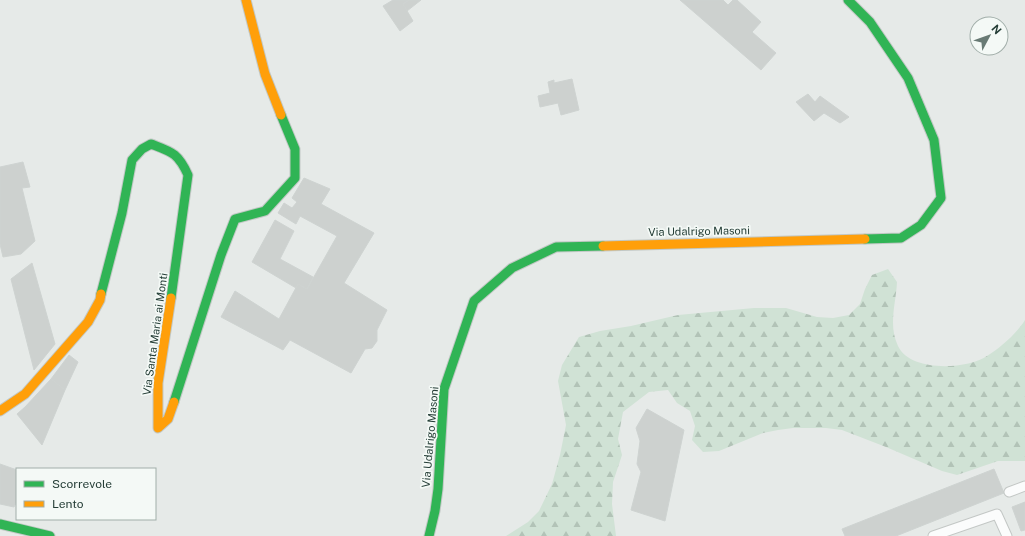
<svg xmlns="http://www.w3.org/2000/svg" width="1025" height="536" font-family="'Public Sans',sans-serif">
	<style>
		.forest { fill: url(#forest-firs) }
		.building { fill: #cdd1cf; stroke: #ced3d1 }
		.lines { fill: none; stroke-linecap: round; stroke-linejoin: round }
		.lane-casing { stroke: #c3c7c5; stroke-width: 11 }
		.fast-casing { stroke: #c2c8c5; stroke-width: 11 }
		.slow-casing { stroke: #c2c8c5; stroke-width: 11 }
		.lane { stroke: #fbfcfc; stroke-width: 9 }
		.fast { stroke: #30b455; stroke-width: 9 }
		.slow { stroke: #ff9f0a; stroke-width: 9 }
		.labels { text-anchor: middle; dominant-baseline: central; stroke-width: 3.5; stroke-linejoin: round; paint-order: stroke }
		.street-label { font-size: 11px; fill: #243d36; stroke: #f4f9f6 }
	</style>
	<defs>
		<pattern id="forest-firs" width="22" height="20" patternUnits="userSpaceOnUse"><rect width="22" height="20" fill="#d0e2d5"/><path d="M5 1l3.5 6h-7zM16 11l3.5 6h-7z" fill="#b2c3b7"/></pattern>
	</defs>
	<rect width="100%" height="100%" fill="#e6eae8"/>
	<path class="forest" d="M888,269L897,282C896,304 888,325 898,346C910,372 966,370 987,356C1000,348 1017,333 1025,320V461H998L957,475L942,471L886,447L842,430L826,428H793L778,430L763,433L719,451L703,452L692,440L695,426L690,411L677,403L668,390L649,392L623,412L618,439L622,455L613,482L612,504L616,536H506L528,522L539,511L552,484L560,455L566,425L558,381L562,365L579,337L600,331L631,326L678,315L754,308H786L817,317L833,318L849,315L860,304L865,289L872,275Z"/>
	<g class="building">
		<path d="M393,0H409L403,4L413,21L400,31L383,6Z"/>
		<path d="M409,0H421L407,11L403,4Z"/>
		<path d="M680,0H723L728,5L733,0H737L761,22L752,32L776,53L761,70Z"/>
		<path d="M572,79L579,110L561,115L558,103L540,107L538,96L550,93L548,82L554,80V83Z"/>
		<path d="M808,94L815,102L820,96L849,117L840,123L824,113L814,121L796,102Z"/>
		<path d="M23,162L30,187L22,188L35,241L21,254L3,257L0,244V167Z"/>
		<path d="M304,178L330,189L321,204L374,233L344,283L387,310L377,330V341L372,348L365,349L351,373L290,340L283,350L221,317L235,291L279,319L298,284L307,289L337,236L300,216L296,224L278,213L284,203L292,208L297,202L292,198Z"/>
		<path d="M275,220L294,231L280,259L313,277L307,289L298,284L296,288L252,262Z"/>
		<path d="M32,263L55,344L34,370L11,279Z"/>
		<path d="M69,355L78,362L65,390L51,379Z"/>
		<path d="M51,379L65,390L42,445L17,414L25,407Z"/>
		<path d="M647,409L684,430L665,521L631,510L641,472L637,464L640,441L636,428Z"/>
		<path d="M0,464L17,470V501L14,507L0,504Z"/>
		<path d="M994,469L1004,493L896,536H845L842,529Z"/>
		<path d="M1025,502V530L1021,531L1012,507Z"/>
	</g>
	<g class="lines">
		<g class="lane-casing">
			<g id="lane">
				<path d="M1009,492L1025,486"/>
				<path d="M933,536L997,514L1007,536"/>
			</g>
		</g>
		<g class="fast-casing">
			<g id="fast">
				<path d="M848,0L870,22L908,78L934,140L941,198L921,225L901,238L865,239"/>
				<path d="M101,294L122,213L132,160L142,149L151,144C172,152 178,153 188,175L171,298"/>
				<path d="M174,402L221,255L235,219L265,211L295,178V149L281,115"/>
				<path d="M0,524L50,536"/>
				<path d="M429,536L435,511L438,489L444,389L474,301L512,268L556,247L603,246"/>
			</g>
		</g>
		<g class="slow-casing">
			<g id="slow">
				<path d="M246,0L265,74L281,115"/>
				<path d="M603,246L865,239"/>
				<path d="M171,298L158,383V428L168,419L174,402"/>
				<path d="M0,411L25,394L88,322L100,300L101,294"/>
			</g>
		</g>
		<use href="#lane" class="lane"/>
		<use href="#fast" class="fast"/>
		<use href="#slow" class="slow"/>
	</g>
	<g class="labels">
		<g class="street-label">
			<text transform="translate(699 231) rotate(-1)">Via Udalrigo Masoni</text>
			<text transform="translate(155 334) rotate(-82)">Via Santa Maria ai Monti</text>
			<text transform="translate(430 437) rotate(-85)">Via Udalrigo Masoni</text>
		</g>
	</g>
	<rect x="16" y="468" width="140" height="52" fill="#f4f9f6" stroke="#a1aea9"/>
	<rect x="24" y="481" width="20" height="6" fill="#30b455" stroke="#a1aea9"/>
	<text x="52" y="488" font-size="12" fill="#243d36">Scorrevole</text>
	<rect x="24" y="501" width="20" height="6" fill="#ff9f0a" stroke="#a1aea9"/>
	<text x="52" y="508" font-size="12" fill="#243d36">Lento</text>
	<g transform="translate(989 36) rotate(49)"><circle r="19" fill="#f4f9f6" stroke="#a1aea9"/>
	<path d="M0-3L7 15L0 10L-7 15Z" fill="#687a74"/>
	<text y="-6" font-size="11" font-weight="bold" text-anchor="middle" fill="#243d36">N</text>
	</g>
</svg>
